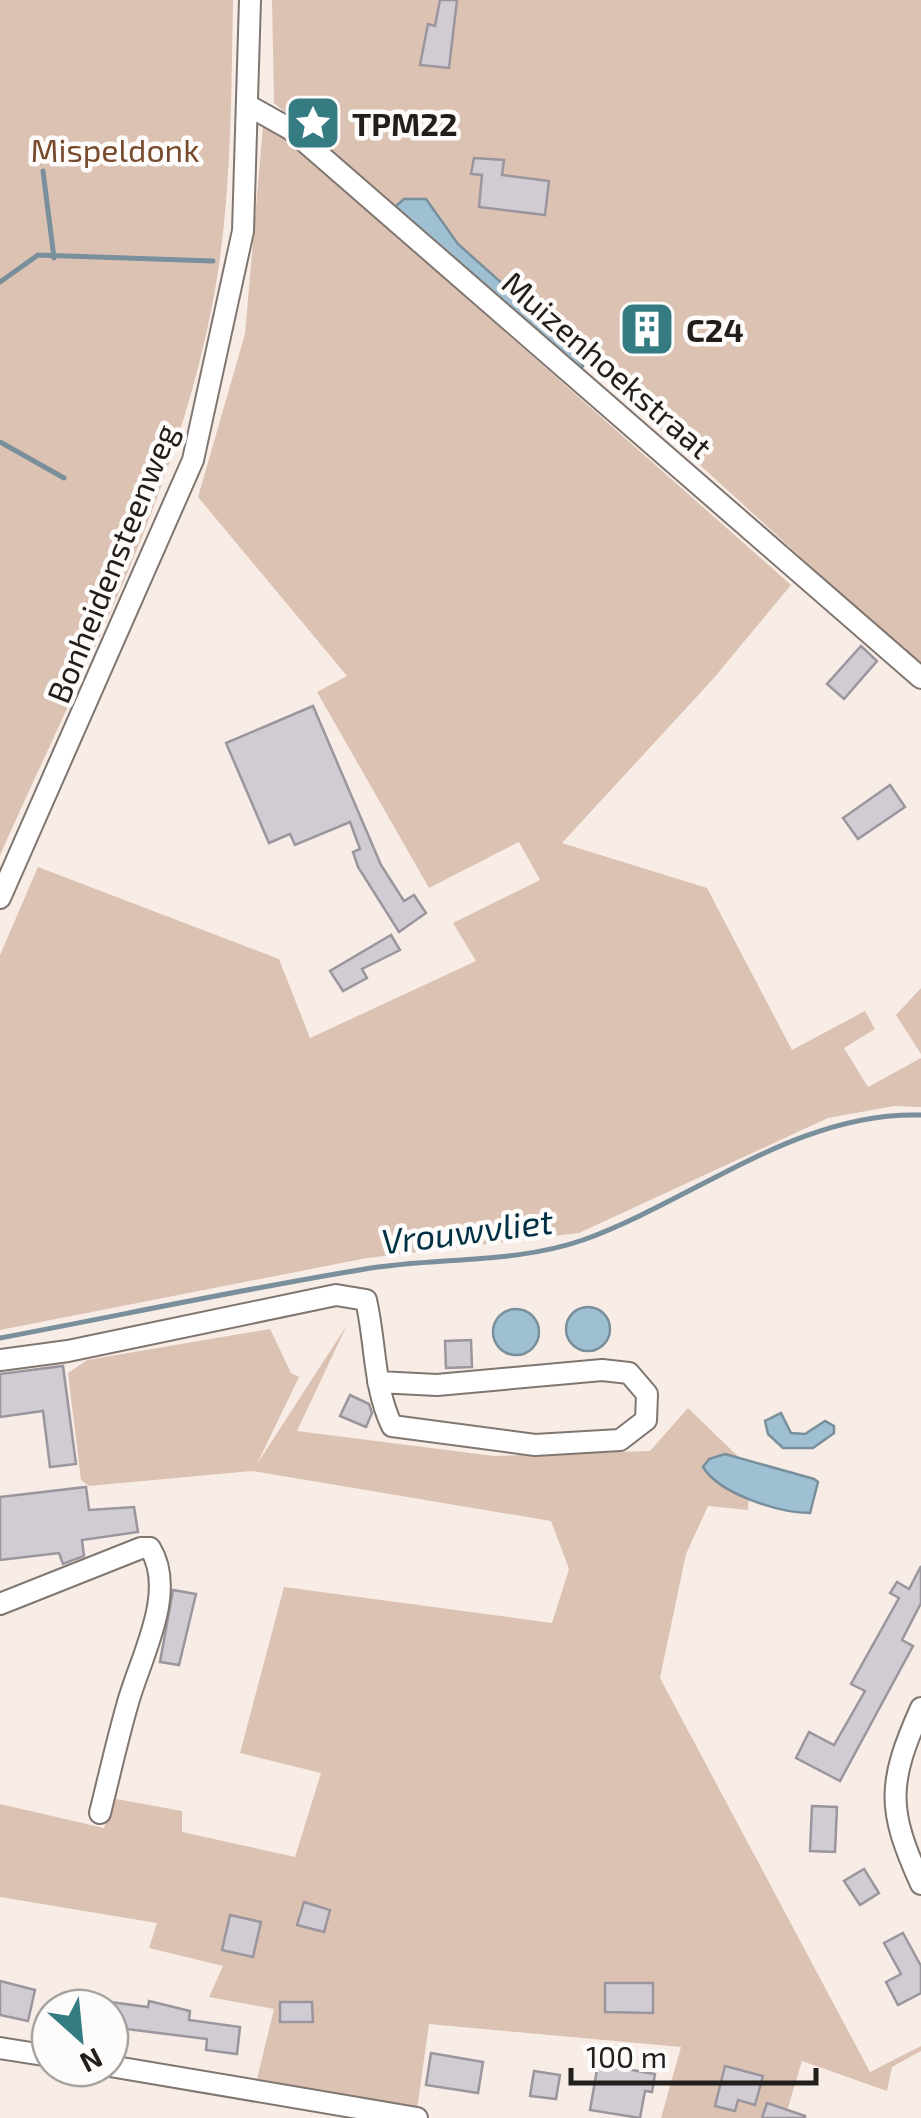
<svg xmlns="http://www.w3.org/2000/svg" width="921" height="2118" font-family="'Exo 2',sans-serif">
	<style>
		.green { fill: #dcc2b3 }
		.water { fill: #9ec0d2; stroke: #798f9b; stroke-width: 2.5 }
		.lines { fill: none; stroke-linecap: round; stroke-linejoin: round }
		.stream { stroke: #798f9b; stroke-width: 5 }
		.building { fill: #d1cbd4; stroke: #9b959e; stroke-width: 2.5 }
		.minor-casing { stroke: #807670; stroke-width: 24 }
		.minor { stroke: #fff; stroke-width: 20 }
		.labels { text-anchor: middle; dominant-baseline: central; stroke-width: 9; stroke-linejoin: round; paint-order: stroke }
		.poi-label { font-size: 32px; font-weight: bold; fill: #221e1c; stroke: #fefcfa; text-anchor: start }
		.park-label { font-size: 32px; fill: #774a2d; stroke: #fefcfa }
		.street-label { font-size: 32px; fill: #221e1c; stroke: #fefcfa }
		.water-label { font-size: 35px; font-style: italic; fill: #003044; stroke: #fefcfa }
	</style>
	<rect width="100%" height="100%" fill="#f8ede6"/>
	<g class="green">
		<path d="M0,0H233C231,104 232,208 211,311C173,503 79,677 0,855Z"/>
		<path d="M272,0H921V667L458,244L446,228L399,204L394,208L274,103Z"/>
		<path d="M263,126L277,130L791,585L713,679L562,843L707,888L792,1050L865,1011L875,1029L844,1048L868,1087L921,1058V1107L894,1106L828,1118L579,1233L367,1258L0,1330V955L38,867L279,959L310,1038L476,961L453,923L540,880L519,842L429,888L317,692L347,676L198,497L245,334Z"/>
		<path d="M921,988V1054L896,1015Z"/>
		<path d="M347,1325L297,1431L494,1456L650,1451L688,1408L750,1468L748,1510L708,1506L686,1554L660,1678L870,2072L921,2046V2051L892,2067L887,2091L802,2061L785,2118H661L681,2047L429,2024L417,2110L256,2083L274,2009L209,1997L223,1966L149,1948L157,1923L0,1897V1804L104,1828L111,1798L182,1811V1832L295,1857L321,1773L240,1753L284,1587L552,1623L569,1569L551,1521L252,1471L89,1486L81,1480L68,1373L87,1360L270,1329L291,1373L299,1377L257,1464Z"/>
	</g>
	<g class="water">
		<path d="M404,199H426L458,244L561,336L583,366L579,372L394,208Z"/>
		<circle cx="588" cy="1329" r="22"/>
		<circle cx="516" cy="1332" r="23"/>
		<path d="M781,1413L791,1433L805,1434L825,1421L834,1426V1433L813,1448H783L768,1434L765,1421Z"/>
		<path d="M725,1454L814,1479L818,1482L810,1513C780,1513 719,1494 703,1467L709,1459Z"/>
	</g>
	<g class="lines">
		<g class="stream">
			<path d="M43,171L54,258"/>
			<path d="M0,282L38,255L213,261"/>
			<path d="M0,442L64,478"/>
			<path d="M0,1338C122,1315 243,1289 365,1269C436,1257 515,1264 583,1240C694,1200 798,1111 921,1115"/>
		</g>
	</g>
	<g class="building">
		<path d="M440,0H457L449,68L420,65L428,24L435,26Z"/>
		<path d="M474,158L504,160L502,175L549,181L545,215L479,207L482,175L471,174Z"/>
		<path d="M861,646L877,661L844,699L827,684Z"/>
		<path d="M313,706L381,865L404,901L414,895L426,913L399,932L358,867L353,852L360,849L350,822L295,845L290,834L269,843L226,743Z"/>
		<path d="M890,785L905,807L858,839L843,818Z"/>
		<path d="M391,935L400,950L362,969L367,978L343,991L330,971Z"/>
		<path d="M471,1340L472,1367L446,1368L445,1341Z"/>
		<path d="M63,1366L76,1464L50,1467L43,1411L0,1417V1374Z"/>
		<path d="M350,1395L369,1404L372,1413L366,1427L340,1416Z"/>
		<path d="M86,1487L89,1510L134,1507L138,1532L82,1540L84,1556L63,1564L59,1553L0,1560V1497Z"/>
		<path d="M921,1566V1603L902,1640L913,1646L840,1781L796,1758L809,1732L834,1745L865,1691L851,1684L899,1598L890,1593L897,1582L909,1589Z"/>
		<path d="M173,1590L196,1594L179,1665L160,1662Z"/>
		<path d="M812,1806L837,1807L835,1852L810,1851Z"/>
		<path d="M864,1869L879,1893L860,1905L844,1881Z"/>
		<path d="M304,1902L330,1910L324,1932L297,1925Z"/>
		<path d="M230,1915L261,1922L253,1957L222,1950Z"/>
		<path d="M903,1933L921,1966V1993L898,2005L886,1982L901,1974L884,1943Z"/>
		<path d="M0,1981L35,1990L28,2021L0,2015Z"/>
		<path d="M605,1983H653V2013L605,2012Z"/>
		<path d="M149,2001L190,2011L189,2020L240,2027L237,2054L206,2050L207,2039L110,2027V2002L148,2007Z"/>
		<path d="M280,2002H312L313,2022H280Z"/>
		<path d="M431,2053L483,2062L478,2093L426,2085Z"/>
		<path d="M598,2064L655,2074L652,2092L645,2091L640,2118L590,2110Z"/>
		<path d="M725,2066L763,2076L755,2105L738,2100L735,2111L715,2106Z"/>
		<path d="M534,2071L560,2075L556,2099L530,2096Z"/>
		<path d="M767,2103L805,2116V2118H762Z"/>
	</g>
	<g class="lines">
		<g class="minor-casing">
			<g id="minor">
				<path d="M249,106L290,129L921,678"/>
				<path d="M0,898L193,460L243,231L250,0"/>
				<path d="M0,1360L68,1351L336,1295L366,1300C376,1343 373,1386 392,1426L535,1445L620,1440L646,1420L647,1394L629,1373L602,1370L437,1385L378,1382"/>
				<path d="M0,1604L141,1548H150C178,1593 139,1660 127,1706C117,1741 109,1777 100,1813"/>
				<path d="M921,1708C887,1784 887,1809 921,1884"/>
				<path d="M0,2048L50,2056"/>
				<path d="M110,2066L417,2118"/>
			</g>
		</g>
		<use href="#minor" class="minor"/>
	</g>
	<defs>
		<g id="sight-square" transform="scale(2.875)"><rect x="-9" y="-9" width="18" height="18" rx="4" fill="#347c82" stroke="#fefcfa"/><path d="M0-6L1.8-2.2L6-1.7L2.9 1.2L3.7 5.4L0 3.3L-3.7 5.4L-2.9 1.2L-6-1.7L-1.8-2.2Z" fill="#fff"/></g>
		<g id="building-square" transform="scale(2.875)"><rect x="-9" y="-9" width="18" height="18" rx="4" fill="#347c82" stroke="#fefcfa"/><path d="M-4-6H4V6H1V3H-1V6H-4ZM-2.5-4.3h1.7v1.8h-1.7ZM.8-4.3h1.7v1.8H.8ZM-2.5-1h1.7V.8h-1.7ZM.8-1h1.7V.8H.8Z" fill="#fff"/></g>
	</defs>
	<g fill-rule="evenodd">
		<use href="#sight-square" x="313" y="123"/>
		<use href="#building-square" x="647" y="329"/>
	</g>
	<g class="labels">
		<g class="poi-label">
			<text x="352" y="123">TPM22</text>
			<text x="686" y="329">C24</text>
		</g>
		<g class="park-label">
			<text x="115" y="149">Mispeldonk</text>
		</g>
		<g class="street-label">
			<text transform="translate(608 364) rotate(41)">Muizenhoekstraat</text>
			<text transform="translate(111 563) rotate(-68)">Bonheidensteenweg</text>
		</g>
		<g class="water-label">
			<text transform="translate(467 1230) rotate(-7)">Vrouwvliet</text>
		</g>
	</g>
	<g transform="translate(80 2038) rotate(153)"><circle r="48" fill="#fefcfa" stroke="#a6a3a1" stroke-width="2.5"/>
	<path d="M0-8L18 38L0 25L-18 38Z" fill="#347c82"/>
	<text y="-15" font-size="28" font-weight="bold" text-anchor="middle" fill="#221e1c">N</text>
	</g>
	<path d="M571 2068v15h245v-15" fill="none" stroke="#221e1c" stroke-width="5"/>
	<text x="586" y="2068" font-size="30" fill="#221e1c" stroke="#fefcfa" stroke-width="8" paint-order="stroke">100 m</text>
</svg>
